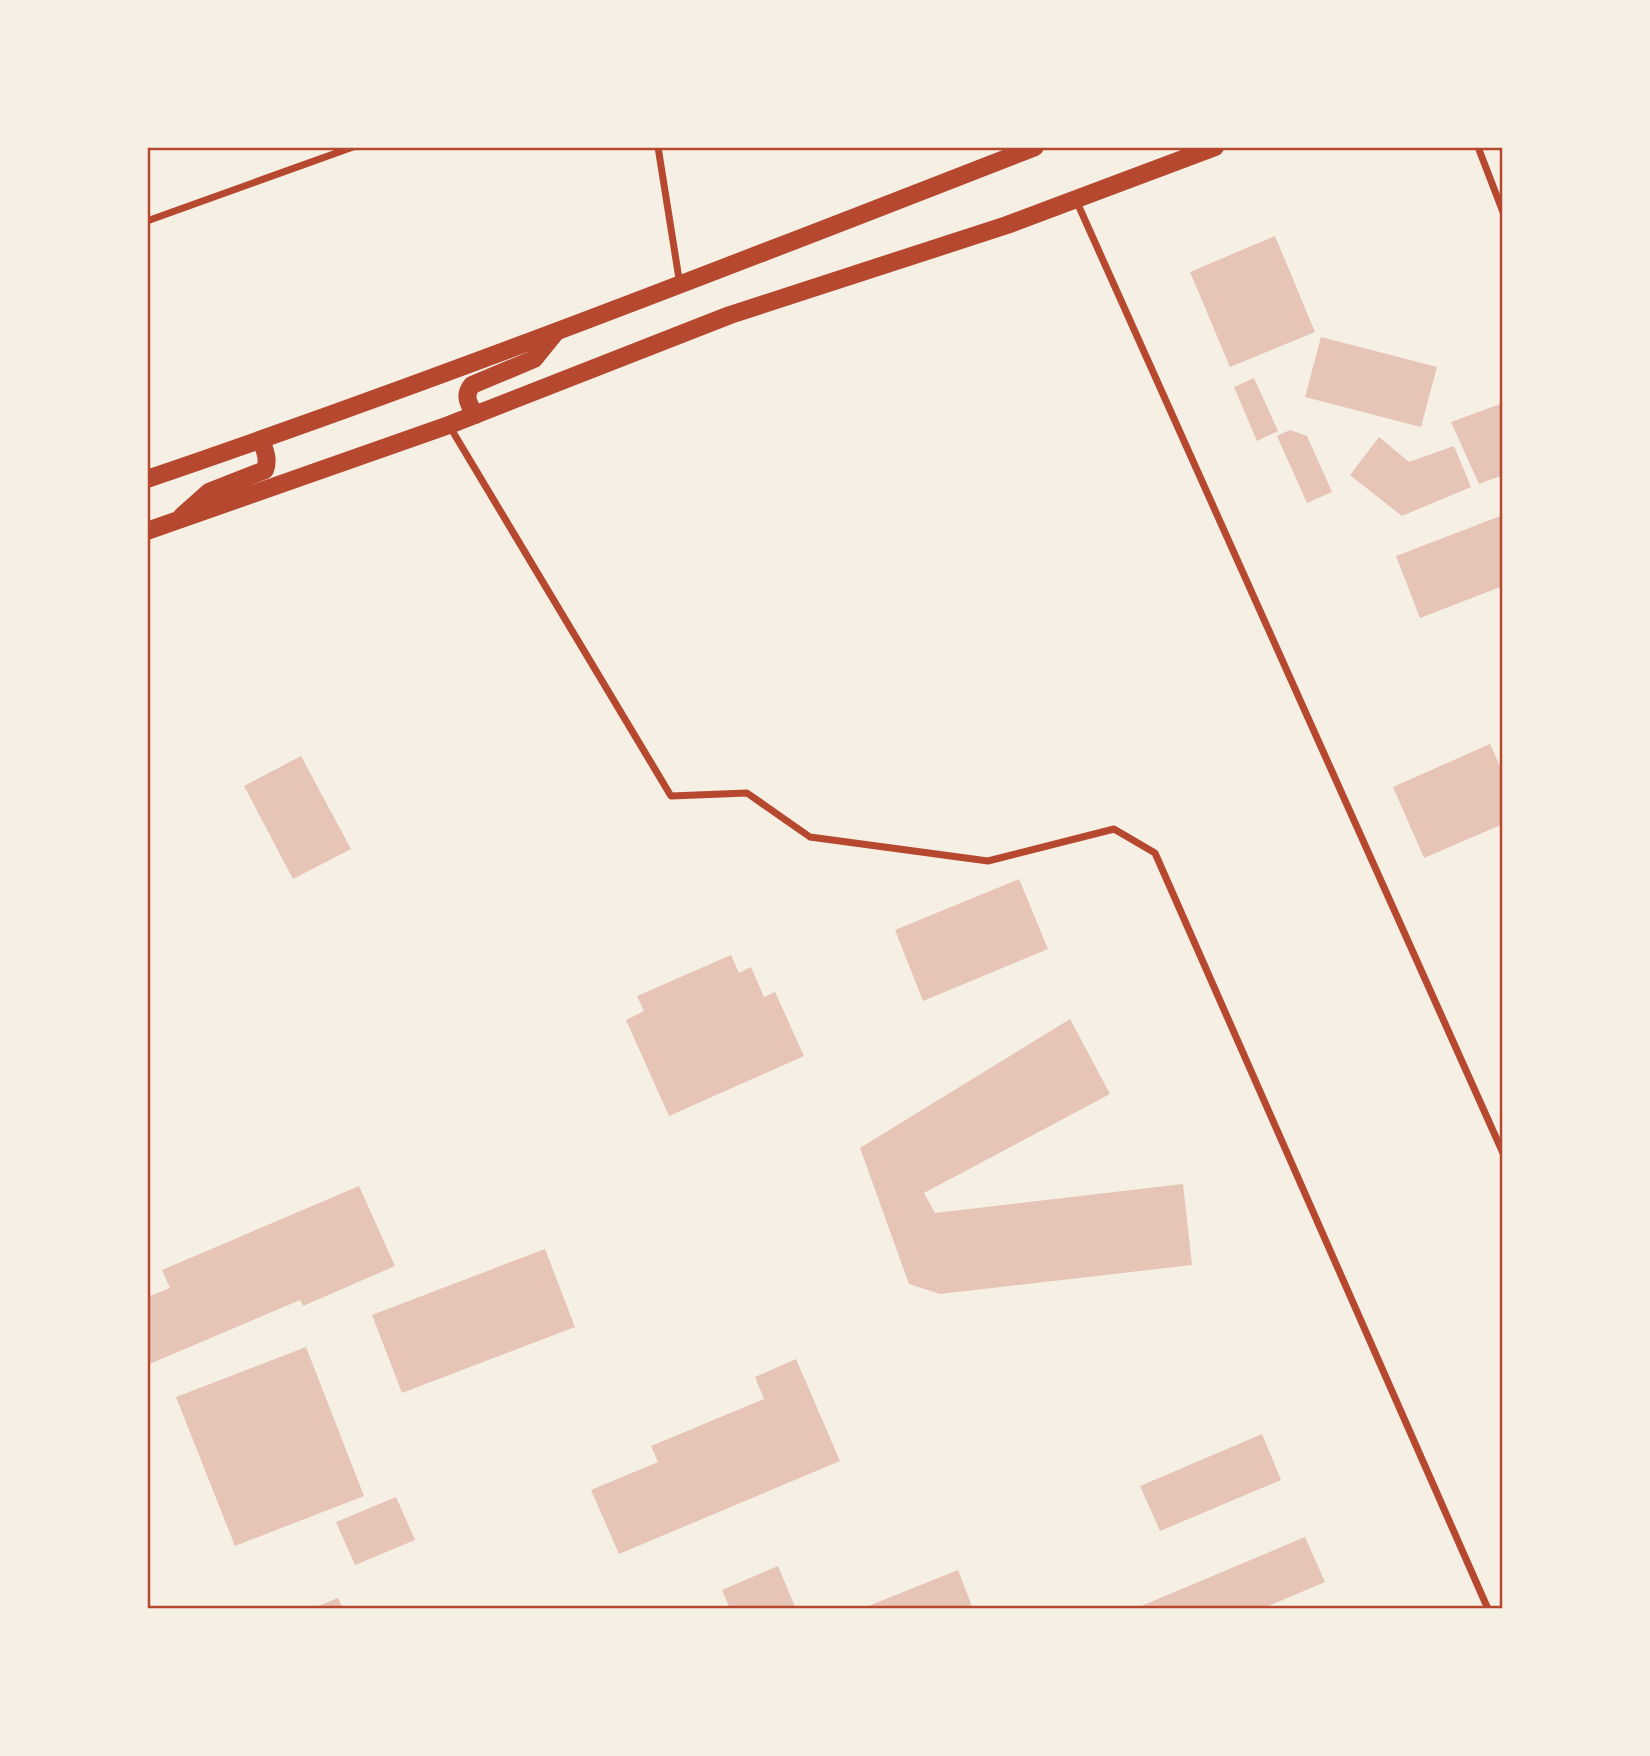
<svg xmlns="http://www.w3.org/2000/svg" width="1650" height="1756" font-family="'Titillium Web',sans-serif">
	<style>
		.building { fill: #e6c5b7 }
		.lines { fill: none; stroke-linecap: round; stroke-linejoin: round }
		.minor { stroke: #b5482f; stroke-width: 7 }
		.primary { stroke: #b5482f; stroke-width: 18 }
		.neatline { fill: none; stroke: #b5482f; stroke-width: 2.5 }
	</style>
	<rect width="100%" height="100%" fill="#f6efe4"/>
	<g class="building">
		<path d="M1275,236L1315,332L1230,367L1190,272Z"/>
		<path d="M1321,337L1437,367L1421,427L1305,397Z"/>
		<path d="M1254,378L1278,431L1257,441L1234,387Z"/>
		<path d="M1503,403V475L1479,484L1451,422Z"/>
		<path d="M1290,430L1307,436L1332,492L1307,503L1277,436Z"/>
		<path d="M1379,437L1409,462L1454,446L1471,487L1402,516L1350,475Z"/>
		<path d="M1503,515V586L1420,618L1396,556Z"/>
		<path d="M1490,744L1503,773V824L1424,858L1393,787Z"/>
		<path d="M301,756L351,849L293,879L244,786Z"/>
		<path d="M1019,879L1048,949L923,1001L895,930Z"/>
		<path d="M731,955L739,973L751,967L764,997L775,992L804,1056L669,1116L626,1020L644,1011L637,996Z"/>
		<path d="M1070,1019L1110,1094L924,1193L935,1213L1183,1184L1192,1265L940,1294L909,1284L860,1148Z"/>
		<path d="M359,1186L395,1266L303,1306L300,1300L147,1365V1297L170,1288L162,1270Z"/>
		<path d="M545,1249L575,1327L402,1393L372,1315Z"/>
		<path d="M306,1347L364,1496L235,1546L176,1397Z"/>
		<path d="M796,1359L840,1461L619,1554L591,1490L658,1462L651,1446L764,1399L755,1377Z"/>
		<path d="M1262,1434L1281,1480L1160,1531L1140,1486Z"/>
		<path d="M396,1497L415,1540L355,1565L336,1522Z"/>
		<path d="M1305,1537L1325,1582L1261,1609H1134Z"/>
		<path d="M778,1566L796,1609H730L722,1590Z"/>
		<path d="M958,1570L973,1609H861Z"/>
		<path d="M338,1598L343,1609H311Z"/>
	</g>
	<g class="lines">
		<g class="minor">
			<path d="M658,147L680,285"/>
			<path d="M1478,147L1503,212"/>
			<path d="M1076,200L1503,1153"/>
			<path d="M147,221L353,147"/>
			<path d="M450,427L671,796L747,793L810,837L988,861L1114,829L1155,853L1488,1609"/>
		</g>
		<g class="primary">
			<path d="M475,415C469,404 463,396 472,385L534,359L555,333"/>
			<path d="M147,479C446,377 740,262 1035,147"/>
			<path d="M182,516L209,492L265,470C269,459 265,451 261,440"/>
			<path d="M147,531L449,425L730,315L1007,225L1215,147"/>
		</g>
	</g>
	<rect width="1650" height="1756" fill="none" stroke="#f6efe4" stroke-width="298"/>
	<rect x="149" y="149" width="1352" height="1458" class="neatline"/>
</svg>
